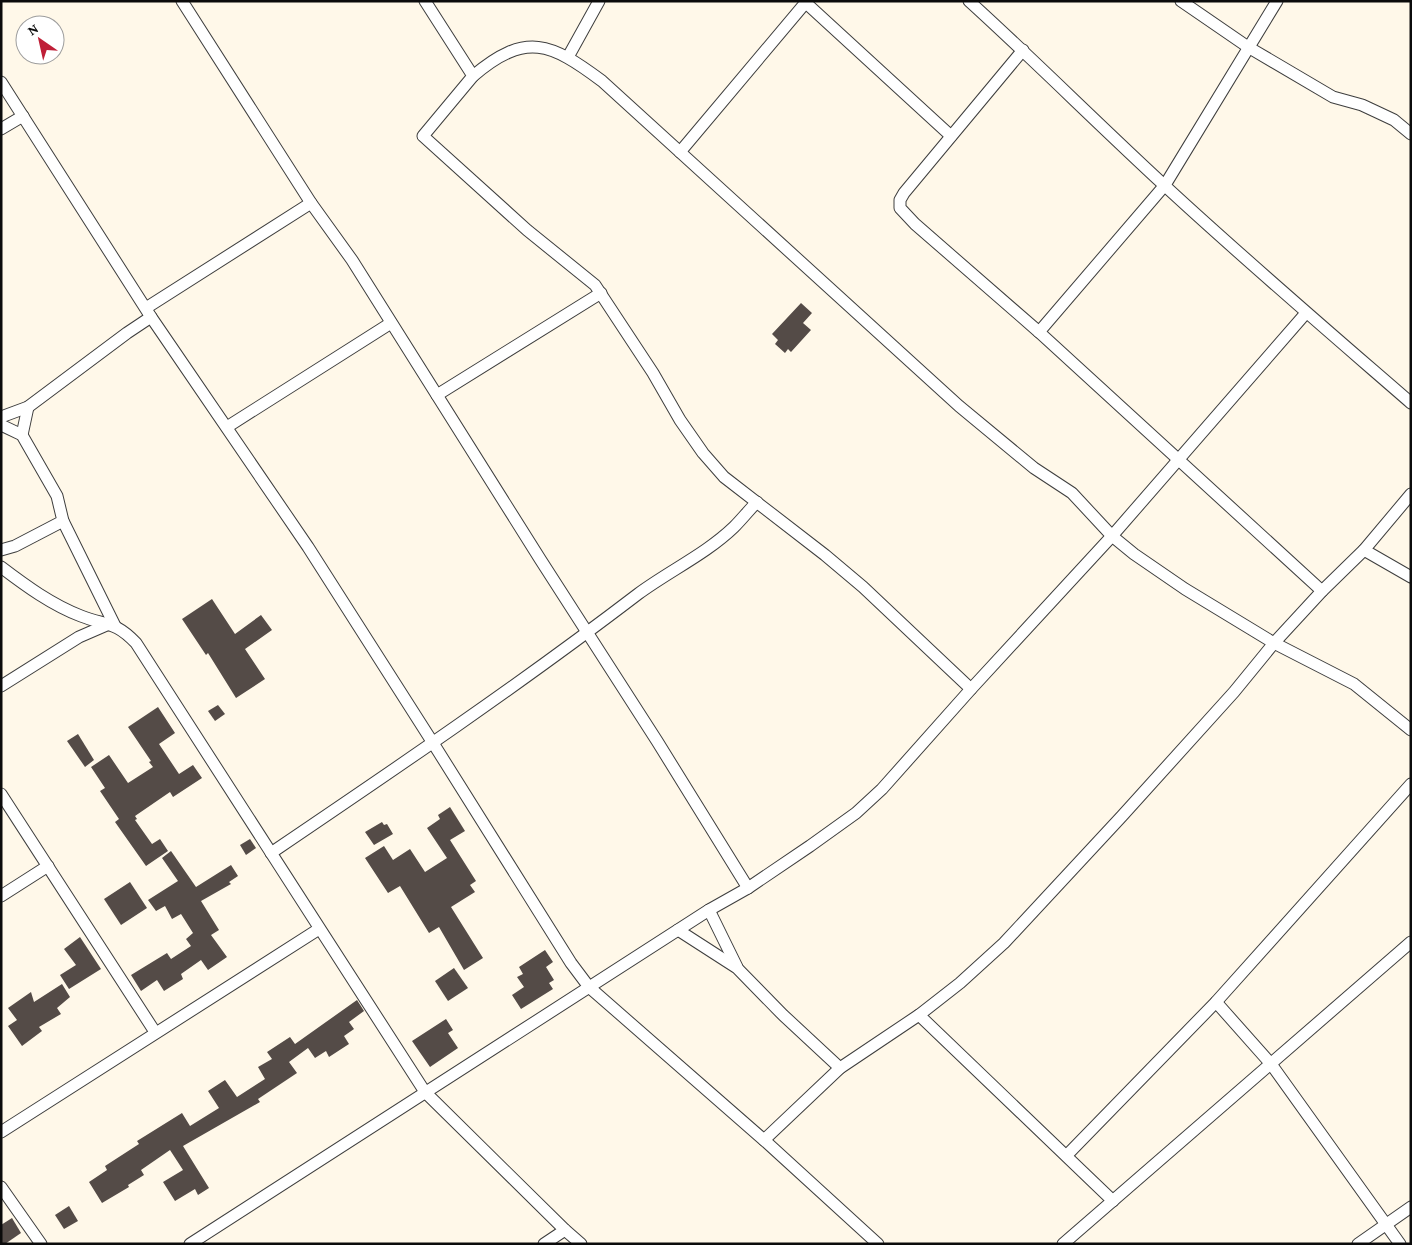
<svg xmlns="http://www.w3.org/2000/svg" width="1412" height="1245" font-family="'Crimson Pro',serif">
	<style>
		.building { fill: #544b47 }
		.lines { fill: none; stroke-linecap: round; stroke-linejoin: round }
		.minor-casing { stroke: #3e3e3e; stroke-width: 13 }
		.minor { stroke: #fff; stroke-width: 11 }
	</style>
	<rect width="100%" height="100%" fill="#fff8e9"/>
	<g class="building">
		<path d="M801,303L812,313L803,323L811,330L791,352L788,349L785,353L775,344L778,340L772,334Z"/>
		<path d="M212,599L235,634L261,615L272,630L245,649L265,679L236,698L208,653L206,655L182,619Z"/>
		<path d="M218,705L225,714L215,721L208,711Z"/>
		<path d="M158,707L175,733L159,744L179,774L193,765L202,778L173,797L170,792L135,816L137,819L135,820L152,844L160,839L168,851L146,866L115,822L119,819L100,791L105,788L91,767L109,755L128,783L153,767L149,762L151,761L128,727Z"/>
		<path d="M78,734L94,760L85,767L67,741Z"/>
		<path d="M450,807L465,831L450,840L476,881L470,885L475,892L451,907L483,958L464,970L439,927L429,933L400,886L388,893L365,858L384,846L393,860L410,849L425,872L447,858L427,828L440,819L438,815Z"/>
		<path d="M382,822L384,825L387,824L393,834L374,845L365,832Z"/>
		<path d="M250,839L256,848L246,855L240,845Z"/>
		<path d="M171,851L196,887L231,865L238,876L229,882L231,884L201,901L219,930L211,935L227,957L208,970L201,960L181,974L183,979L164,991L157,980L141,991L131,975L167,953L171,959L191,946L186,939L193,933L181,914L172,919L165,906L156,911L148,900L178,881L162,858Z"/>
		<path d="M130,882L147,908L121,925L104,899Z"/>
		<path d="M80,937L101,969L69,989L60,975L76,965L64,949Z"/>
		<path d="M545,950L553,962L546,967L554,980L549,983L553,989L521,1009L512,995L524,987L517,977L523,974L519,967Z"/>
		<path d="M454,968L468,988L448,1001L435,981Z"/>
		<path d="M62,984L70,997L57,1008L61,1014L39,1027L42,1031L22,1046L8,1026L17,1020L8,1008L31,992L34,1002Z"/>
		<path d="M357,1000L364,1011L349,1022L354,1029L344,1036L349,1044L329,1057L326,1051L315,1058L308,1048L289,1062L297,1073L258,1099L260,1102L183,1146L209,1188L198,1195L195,1189L175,1201L163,1182L183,1170L170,1150L141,1170L144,1175L128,1185L129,1187L102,1203L89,1182L107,1170L105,1166L139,1144L137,1141L182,1113L190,1126L219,1108L208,1091L225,1080L237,1097L265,1079L258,1067L272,1059L267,1052L290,1037L295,1044Z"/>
		<path d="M446,1019L453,1030L448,1033L458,1048L430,1067L412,1041Z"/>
		<path d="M69,1206L78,1221L64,1229L55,1215Z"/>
		<path d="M12,1218L21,1233L5,1244H1V1225Z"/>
	</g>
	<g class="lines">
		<g class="minor-casing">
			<g id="minor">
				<path d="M182,1L311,203L352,260L540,559L657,741L748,888"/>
				<path d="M425,1L473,76L423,136L527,230L595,285L653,373L680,420L703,453L724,477L825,555L863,587L971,689"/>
				<path d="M969,1C1035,61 1099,125 1164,185C1245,260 1328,331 1411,403"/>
				<path d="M1181,1L1248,47L1333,97L1362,105L1377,112L1394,120L1411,134"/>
				<path d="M806,3L951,136"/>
				<path d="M1023,50L904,193L900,200V208L915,224L1039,332L1322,591"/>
				<path d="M568,57L599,1"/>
				<path d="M473,76C526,31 551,43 602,81L959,406L1034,468L1072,493L1112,536L1134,554L1185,589L1274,643L1354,684L1411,730"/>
				<path d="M1,82L151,317L308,547L433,743L571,963L589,987L764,1140L878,1244"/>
				<path d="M1,129L23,116"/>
				<path d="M680,152L807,1"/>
				<path d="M146,308L311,203"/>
				<path d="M1039,332L1165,185L1277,1"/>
				<path d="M437,395L601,293"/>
				<path d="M1,417L28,407L127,333L151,317"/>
				<path d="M1,425L22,435L57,496L63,521L15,546L1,550"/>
				<path d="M227,427L391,323"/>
				<path d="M22,435L28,407"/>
				<path d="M63,521L115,626"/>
				<path d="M1364,550L1411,577"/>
				<path d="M1,567C26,586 52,605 81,616C107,626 115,621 136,643L425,1092L565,1230L581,1244"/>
				<path d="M1,686L79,637L109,624"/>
				<path d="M1,794L155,1032"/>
				<path d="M271,853C395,769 519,685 638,594C669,571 706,554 734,527C742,519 749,510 757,502"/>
				<path d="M1,896L48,866"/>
				<path d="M709,910L737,967"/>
				<path d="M678,930L737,968L783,1015L840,1068"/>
				<path d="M1216,1002L1271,1064L1400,1244"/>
				<path d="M919,1015L1113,1201"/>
				<path d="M1,1132L319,929"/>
				<path d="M764,1140L840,1068L919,1015L960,983L1004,943L1122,816L1234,692L1274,643L1322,591L1364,550L1411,494"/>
				<path d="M1067,1155L1216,1002L1411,784"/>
				<path d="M1,1187L41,1244"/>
				<path d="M190,1244L709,910L748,888L810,846L856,813L882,789L971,689L1112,536L1306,313"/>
				<path d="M544,1244L565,1230"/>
				<path d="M1063,1244L1411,942"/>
				<path d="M1358,1244L1411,1207"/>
			</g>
		</g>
		<use href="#minor" class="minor"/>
	</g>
	<rect width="1412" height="1245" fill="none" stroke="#0b0b0b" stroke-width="5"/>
	<g transform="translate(40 40) rotate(326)"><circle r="24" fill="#ffffff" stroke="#9d9d9d"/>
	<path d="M0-4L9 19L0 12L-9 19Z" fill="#bf1f37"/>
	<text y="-8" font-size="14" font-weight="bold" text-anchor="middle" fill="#0b0b0b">N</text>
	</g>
</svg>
